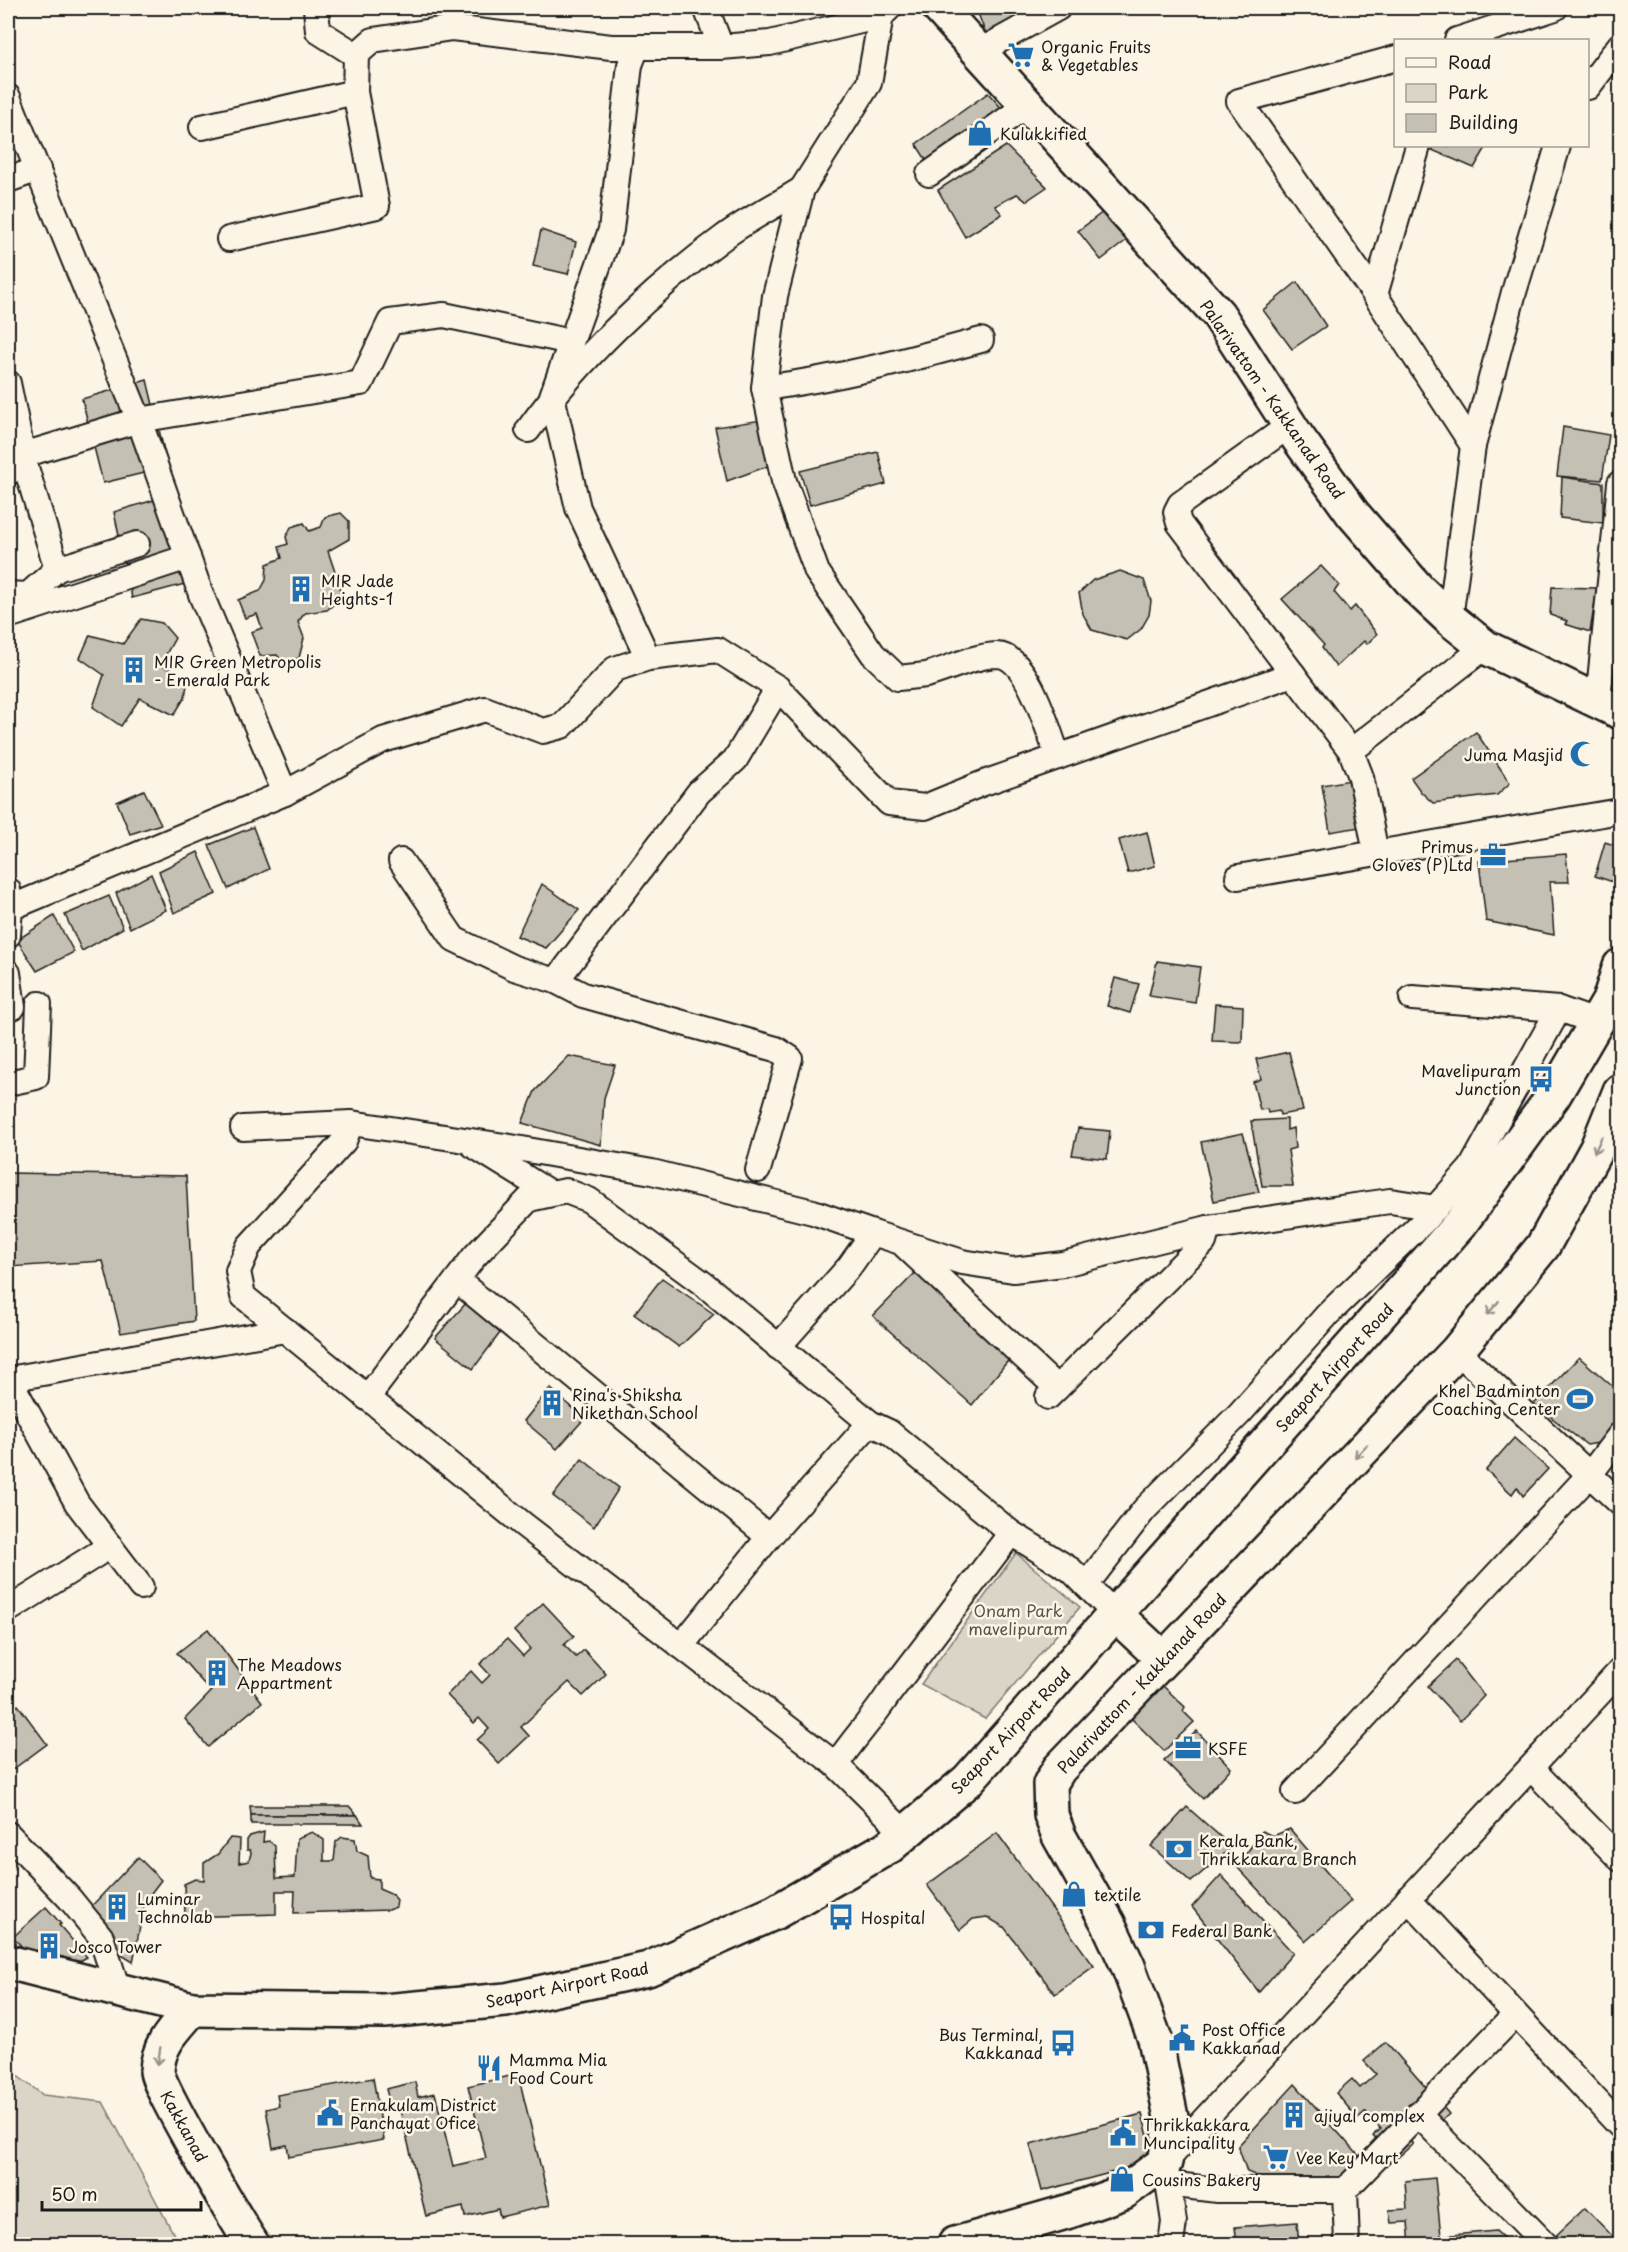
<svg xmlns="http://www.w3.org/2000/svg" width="1628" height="2252" font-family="'Playpen Sans',sans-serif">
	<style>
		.green { fill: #dbd5c8; stroke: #7c7872; stroke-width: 1.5 }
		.building { fill: #c4c0b3; stroke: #1c1c1c; stroke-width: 1.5 }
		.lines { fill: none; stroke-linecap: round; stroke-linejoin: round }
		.street-casing { stroke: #1c1c1c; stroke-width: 28 }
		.secondary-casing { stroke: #1c1c1c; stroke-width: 38 }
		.primary-casing { stroke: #1c1c1c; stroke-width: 38 }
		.street { stroke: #fcf5e5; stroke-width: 24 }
		.secondary { stroke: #fcf5e5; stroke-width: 33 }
		.primary { stroke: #fcf5e5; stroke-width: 33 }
		.oneway { stroke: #97938b }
		.labels { text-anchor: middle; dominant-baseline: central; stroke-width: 5; stroke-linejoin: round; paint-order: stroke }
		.poi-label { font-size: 16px; fill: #1c1c1c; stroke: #fcf5e5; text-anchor: start }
		.street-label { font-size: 16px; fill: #1c1c1c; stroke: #fcf5e5 }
		.park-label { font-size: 16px; fill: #555450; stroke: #fcf5e5 }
	</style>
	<rect width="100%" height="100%" fill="#fcf5e5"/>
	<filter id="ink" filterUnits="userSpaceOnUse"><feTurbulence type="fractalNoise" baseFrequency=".0167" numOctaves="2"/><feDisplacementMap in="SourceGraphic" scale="12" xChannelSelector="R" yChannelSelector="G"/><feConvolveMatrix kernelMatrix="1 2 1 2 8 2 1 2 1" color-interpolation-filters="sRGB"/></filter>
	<g filter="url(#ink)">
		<g class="green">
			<path d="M1016,1553L1080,1607L985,1719L921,1684Z"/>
			<path d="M12,2072L43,2095L103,2102L179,2244H8V2075Z"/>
		</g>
		<g class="building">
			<path d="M976,8H1012L1019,28L988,40Z"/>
			<path d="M988,93L1008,115L928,163L916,144Z"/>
			<path d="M1006,146L1047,187L1026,201L1017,194L995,206L1002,214L965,237L938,190Z"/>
			<path d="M1435,146H1487L1474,168L1432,150Z"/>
			<path d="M1103,212L1127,240L1101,260L1078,231Z"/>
			<path d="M541,230L576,242L568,274L533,266Z"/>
			<path d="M1297,282L1326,326L1292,349L1263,310Z"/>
			<path d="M147,380L168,467L103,483L82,399Z"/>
			<path d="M769,419L776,463L727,481L715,427Z"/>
			<path d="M1563,427L1609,435L1602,480L1557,476Z"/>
			<path d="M878,452L886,484L810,505L800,471Z"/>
			<path d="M1562,477L1603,483V523L1560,518Z"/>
			<path d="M174,494L196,581L132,598L114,512Z"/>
			<path d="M341,513L349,521V539L328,551L340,587V599L327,610L305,613L298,622L304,638L299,658L284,663L277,655L260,656L251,632L262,628L257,614L245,618L238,600L260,591L266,580L267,564L282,558L279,547L288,544L286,537L291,527L304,523L309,531L321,527L325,517Z"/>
			<path d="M1321,566L1339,585L1334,592L1350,611L1355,606L1377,634L1367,644L1364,641L1336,667L1322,648L1324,645L1282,599Z"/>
			<path d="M1120,571L1144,580L1151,601L1149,615L1141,629L1127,640L1092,630L1083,614L1079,593L1093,580Z"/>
			<path d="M1552,587L1597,588L1590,632L1565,624L1567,621L1550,615Z"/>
			<path d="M141,619L162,623L175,638L160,665L188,678L185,697L174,715L140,698L121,726L93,707L104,675L80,658L90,635L123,644Z"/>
			<path d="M1476,732L1510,783L1497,795L1433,803L1421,792L1411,778Z"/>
			<path d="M1350,780L1360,827L1330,832L1322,785Z"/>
			<path d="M144,790L161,824L130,834L117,802Z"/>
			<path d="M253,827L269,869L228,889L209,845Z"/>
			<path d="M1147,832L1155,866L1128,873L1119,840Z"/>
			<path d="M1605,842L1620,847L1619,884L1595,876Z"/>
			<path d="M198,852L216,894L174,913L159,871Z"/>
			<path d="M1566,854L1569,882H1550L1554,935L1486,921L1479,861Z"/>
			<path d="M151,874L166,910L130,928L116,893Z"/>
			<path d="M542,884L579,910L546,948L517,936Z"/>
			<path d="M109,896L123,928L82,951L65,915Z"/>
			<path d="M54,916L74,952L37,971L17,940Z"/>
			<path d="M1157,961L1200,967L1195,1003L1149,996Z"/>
			<path d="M1115,978L1139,984L1130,1013L1107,1006Z"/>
			<path d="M1215,1004L1243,1006L1242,1042L1212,1041Z"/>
			<path d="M1289,1052L1303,1111L1280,1115L1279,1111L1268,1113L1267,1109L1260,1110L1253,1082L1261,1079L1256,1059Z"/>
			<path d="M569,1056L615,1065L604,1098L601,1145L522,1123L535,1091Z"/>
			<path d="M1287,1119V1130L1293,1128L1295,1148L1288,1150L1293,1186H1262L1251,1121Z"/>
			<path d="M1078,1128L1110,1131L1107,1159L1072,1155Z"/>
			<path d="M1243,1133L1259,1192L1214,1201L1201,1142Z"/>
			<path d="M8,1173L186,1176L194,1321L121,1333L103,1261L8,1267Z"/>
			<path d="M920,1268L1016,1351L972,1405L873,1316Z"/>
			<path d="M662,1278L714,1314L679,1347L634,1314Z"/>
			<path d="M467,1302L500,1333L473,1369L435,1338Z"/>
			<path d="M1579,1357L1620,1393V1421L1604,1442L1587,1445L1534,1404Z"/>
			<path d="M550,1388L584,1419L557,1449L524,1421Z"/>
			<path d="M1514,1438L1548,1469L1523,1496L1517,1487L1512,1494L1486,1470Z"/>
			<path d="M582,1459L619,1488L594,1527L553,1496Z"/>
			<path d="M543,1603L574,1636L564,1645L576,1657L584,1650L606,1674L583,1696L569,1682L521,1727L529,1736L499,1764L477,1740L489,1729L479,1718L474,1723L447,1695L471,1671L482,1683L490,1675L480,1664L507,1639L523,1656L530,1649L514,1631Z"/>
			<path d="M208,1629L262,1702L208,1747L185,1719L211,1692L177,1653Z"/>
			<path d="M1456,1660L1484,1696L1460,1721L1428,1686Z"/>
			<path d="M1163,1686L1185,1707L1183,1711L1194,1722L1164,1751L1130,1717Z"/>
			<path d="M18,1705L47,1744L8,1773V1713Z"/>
			<path d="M1197,1731L1231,1768L1203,1799L1164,1760Z"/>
			<path d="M250,1806H349L357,1815H251Z"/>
			<path d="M1187,1807L1232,1847L1191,1882L1151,1846Z"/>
			<path d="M251,1815H357L363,1824H251Z"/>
			<path d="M1290,1829L1351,1901L1306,1941L1237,1867L1262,1831L1273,1836Z"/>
			<path d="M264,1832L263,1842L269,1841L275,1846L276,1878L295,1877L297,1838L312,1832L324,1840V1861H334L336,1842L342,1837L355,1839L357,1851L368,1856L370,1878L379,1879V1889L393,1895L397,1900L396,1907L389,1910L294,1913L295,1891H276V1914L185,1917L184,1884L195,1879L204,1880V1863L218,1854L230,1838L240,1839L239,1863L249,1861L251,1853L250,1850H247V1840L250,1836Z"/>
			<path d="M997,1833L1094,1966L1055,1994L1004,1927L987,1917L973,1919L960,1930L927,1885Z"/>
			<path d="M138,1857L161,1880L145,1901L133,1962L120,1954L85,1913Z"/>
			<path d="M1221,1875L1293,1953L1259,1992L1192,1907Z"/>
			<path d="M46,1907L61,1924L59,1925L87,1957L71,1966L63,1957L53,1966L35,1961L13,1937Z"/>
			<path d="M1386,2042L1449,2114L1425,2137L1419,2130L1409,2140L1413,2144L1394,2161L1373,2136L1381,2129L1366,2112L1358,2119L1336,2093L1352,2079L1360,2088L1376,2074L1364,2061Z"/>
			<path d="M518,2074L550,2205L500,2217L498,2209L465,2217L463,2207L426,2216L398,2102L390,2104L386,2089L415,2082L418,2097L435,2093L453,2166L486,2158L468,2086Z"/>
			<path d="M373,2078L384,2140L289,2157L287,2145L273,2148L266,2109L279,2106L277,2095Z"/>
			<path d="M1295,2084L1360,2157L1344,2179L1270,2181L1247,2172L1238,2146Z"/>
			<path d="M1142,2114L1155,2161L1042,2191L1030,2144Z"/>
			<path d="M1435,2178L1441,2236L1496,2231L1510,2244H1410L1408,2222L1391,2223L1389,2210L1407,2209L1405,2181Z"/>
			<path d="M1585,2208L1620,2244H1547Z"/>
			<path d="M1297,2222L1299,2244H1237L1235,2227Z"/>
		</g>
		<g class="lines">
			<g class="street-casing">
				<g id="street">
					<path d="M316,8L318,31L356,55"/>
					<path d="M706,8L721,47"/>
					<path d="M881,16L869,83L802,189L775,296L764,388L784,481L817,572L873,654L898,678C907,677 917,676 926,675C949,669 973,656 997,655C1028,655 1049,733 1058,757"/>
					<path d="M1457,40L1555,8"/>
					<path d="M637,47L630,65L611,230L552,396L578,508L648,658"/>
					<path d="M980,51L1058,8"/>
					<path d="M1396,58L1239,101L1375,295L1473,446"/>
					<path d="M1588,87L1620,45"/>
					<path d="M8,97L139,420L361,383L390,322L444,315L571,342"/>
					<path d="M202,127L355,92"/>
					<path d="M929,174L1013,115L1024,100"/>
					<path d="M8,180L38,169"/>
					<path d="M229,239L377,206L355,92L356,55L373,40L452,28L611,47H721L770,43L881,16L889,8"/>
					<path d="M1375,295L1418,146"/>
					<path d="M8,383L24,461L8,473"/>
					<path d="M764,388C839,378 909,360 981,340"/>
					<path d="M1290,425L1180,504L1176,512L1179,523L1351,751L1361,777L1376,853"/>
					<path d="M528,430C579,359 653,289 724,237C748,219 777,205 802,189"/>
					<path d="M137,544L57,569L24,461L30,453L139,420L202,597L285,793"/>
					<path d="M8,594L28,595L57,569"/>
					<path d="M8,616L188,557"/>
					<path d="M1450,619L1473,446L1514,292L1558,146"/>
					<path d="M1598,701L1620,483"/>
					<path d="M1351,751L1485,647"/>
					<path d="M401,861L454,939L514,968L556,981L699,792L735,760L778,688"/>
					<path d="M1238,877L1620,811"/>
					<path d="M8,890L10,908L8,935"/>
					<path d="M10,908L285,793L383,740L485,709L543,731L562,726L615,669L648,658L718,650L778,688L889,803L925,807L981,784L1293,674"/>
					<path d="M8,973L13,1007"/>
					<path d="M556,981L583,995L776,1049L790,1058L758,1170"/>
					<path d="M1412,998L1559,1009"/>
					<path d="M8,1083L36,1077L39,1004"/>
					<path d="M351,1123L344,1141L249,1246L238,1271L243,1296L524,1525L836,1765L905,1833"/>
					<path d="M243,1128L351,1123L505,1146L652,1172L813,1212L873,1233"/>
					<path d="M473,1145L550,1193"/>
					<path d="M905,1246L1057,1388"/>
					<path d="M458,1281L769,1537"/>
					<path d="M778,1347L849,1267L873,1233L962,1262L1013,1270L1063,1264L1208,1228L1319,1211L1390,1201L1436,1208"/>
					<path d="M1457,1351L1620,1503"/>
					<path d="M8,1377L77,1503L141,1587"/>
					<path d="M9,1379L285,1330"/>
					<path d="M1048,1397L1204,1242L1208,1228"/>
					<path d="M367,1398L474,1257L529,1199L566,1191L589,1200L705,1285L870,1423L889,1432L1011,1533L1071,1570L1115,1614"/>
					<path d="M1086,1585L1144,1510L1240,1413L1328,1314L1422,1223L1471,1168L1559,1009L1596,1022"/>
					<path d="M8,1610L110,1546"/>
					<path d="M681,1646L769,1537L870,1423"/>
					<path d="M836,1765C852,1740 872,1720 888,1695L1011,1533"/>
					<path d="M1531,1768L1620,1859"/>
					<path d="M1295,1792L1591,1473L1620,1435"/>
					<path d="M8,1834L70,1899L101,1937L118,1990"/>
					<path d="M1408,1899L1620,2126"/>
					<path d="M1418,2114L1545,2244"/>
					<path d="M1168,2184L1217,2190H1345"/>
					<path d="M1171,2244L1174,2222L1165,2162L1620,1671"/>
					<path d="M1347,2244L1345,2190L1515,2015"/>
				</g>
			</g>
			<g class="secondary-casing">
				<path id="secondary" d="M192,2009C175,2029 158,2044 157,2071C156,2085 239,2224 252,2244"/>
			</g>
			<g class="primary-casing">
				<g id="primary">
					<path d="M939,8L1218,314L1298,438L1353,514L1419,590L1450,619L1485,647L1620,712"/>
					<path d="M1115,1614L1162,1658"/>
					<path d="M8,1962L192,2009L384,2011L506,2000L648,1969L776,1912L890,1846L968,1780L1460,1224L1554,1095L1609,1001L1620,966"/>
					<path d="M955,2244L1070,2211L1124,2192L1165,2162L1172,2122L1155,2039L1128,1966L1108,1923L1059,1836L1051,1815L1050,1784L1059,1769L1457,1351L1543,1246L1597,1148L1620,1091"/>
				</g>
			</g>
			<use href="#street" class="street"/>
			<use href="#secondary" class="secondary"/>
			<use href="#primary" class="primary"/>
		</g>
		<defs><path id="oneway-shaft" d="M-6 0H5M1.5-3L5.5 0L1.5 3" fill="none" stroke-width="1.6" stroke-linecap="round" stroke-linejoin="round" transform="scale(1.5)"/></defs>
		<g class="oneway">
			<use href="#oneway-shaft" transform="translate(1598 1145) rotate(114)"/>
			<use href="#oneway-shaft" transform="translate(1493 1308) rotate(130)"/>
			<use href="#oneway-shaft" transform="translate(1361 1451) rotate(134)"/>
			<use href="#oneway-shaft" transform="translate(159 2056) rotate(99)"/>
		</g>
	</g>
	<defs>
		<g id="supermarket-bare" transform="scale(2.07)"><path d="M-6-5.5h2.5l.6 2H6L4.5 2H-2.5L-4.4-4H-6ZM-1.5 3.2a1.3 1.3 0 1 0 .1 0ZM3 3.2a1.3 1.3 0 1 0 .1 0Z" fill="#1f6fb2" stroke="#fcf5e5" stroke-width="2.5" paint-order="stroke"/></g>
		<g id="shop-bare" transform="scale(2.07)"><path d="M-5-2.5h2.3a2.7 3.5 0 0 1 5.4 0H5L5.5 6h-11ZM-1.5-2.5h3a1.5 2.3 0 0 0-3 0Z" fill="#1f6fb2" stroke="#fcf5e5" stroke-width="2.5" paint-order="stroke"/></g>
		<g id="building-bare" transform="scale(2.07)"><path d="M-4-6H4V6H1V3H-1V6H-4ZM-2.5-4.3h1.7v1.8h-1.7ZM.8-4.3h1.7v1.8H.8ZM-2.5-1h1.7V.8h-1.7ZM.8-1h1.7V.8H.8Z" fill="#1f6fb2" stroke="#fcf5e5" stroke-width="2.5" paint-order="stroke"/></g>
		<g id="mosque-bare" transform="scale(2.07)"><path d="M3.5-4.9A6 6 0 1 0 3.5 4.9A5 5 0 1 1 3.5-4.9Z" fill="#1f6fb2" stroke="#fcf5e5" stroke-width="2.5" paint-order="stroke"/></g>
		<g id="office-bare" transform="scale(2.07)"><path d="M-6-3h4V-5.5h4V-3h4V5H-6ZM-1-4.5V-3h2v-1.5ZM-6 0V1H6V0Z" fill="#1f6fb2" stroke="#fcf5e5" stroke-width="2.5" paint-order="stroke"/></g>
		<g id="bus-bare" transform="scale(2.07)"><path d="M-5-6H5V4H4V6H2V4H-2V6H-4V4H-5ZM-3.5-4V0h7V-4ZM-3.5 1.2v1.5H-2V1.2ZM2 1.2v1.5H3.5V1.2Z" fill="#1f6fb2" stroke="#fcf5e5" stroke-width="2.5" paint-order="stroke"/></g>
		<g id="stadium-bare" transform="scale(2.07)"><path d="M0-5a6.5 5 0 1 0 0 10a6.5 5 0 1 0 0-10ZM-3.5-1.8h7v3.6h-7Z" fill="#1f6fb2" stroke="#fcf5e5" stroke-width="2.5" paint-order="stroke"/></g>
		<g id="bank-bare" transform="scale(2.07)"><path d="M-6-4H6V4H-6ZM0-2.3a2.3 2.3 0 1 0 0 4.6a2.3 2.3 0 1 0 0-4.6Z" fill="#1f6fb2" stroke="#fcf5e5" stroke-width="2.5" paint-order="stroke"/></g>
		<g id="civic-bare" transform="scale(2.07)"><path d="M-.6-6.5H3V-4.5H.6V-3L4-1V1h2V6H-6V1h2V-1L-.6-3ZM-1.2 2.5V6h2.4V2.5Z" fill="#1f6fb2" stroke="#fcf5e5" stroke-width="2.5" paint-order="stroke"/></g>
		<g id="restaurant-bare" transform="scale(2.07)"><path d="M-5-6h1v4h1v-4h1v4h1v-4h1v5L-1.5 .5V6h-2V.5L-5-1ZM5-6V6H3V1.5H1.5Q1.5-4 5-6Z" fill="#1f6fb2" stroke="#fcf5e5" stroke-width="2.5" paint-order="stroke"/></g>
	</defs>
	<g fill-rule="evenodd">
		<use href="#supermarket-bare" x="1021" y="55"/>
		<use href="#shop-bare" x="980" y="133"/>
		<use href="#building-bare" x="301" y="589"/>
		<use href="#building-bare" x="134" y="670"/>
		<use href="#mosque-bare" x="1583" y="754"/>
		<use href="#office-bare" x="1493" y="855"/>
		<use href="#bus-bare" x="1541" y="1079"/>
		<use href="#stadium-bare" x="1580" y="1399"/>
		<use href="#building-bare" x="552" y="1403"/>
		<use href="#building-bare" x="217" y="1673"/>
		<use href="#office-bare" x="1188" y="1748"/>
		<use href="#bank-bare" x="1179" y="1849"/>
		<use href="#shop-bare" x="1074" y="1894"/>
		<use href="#building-bare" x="117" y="1907"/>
		<use href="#bus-bare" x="841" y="1917"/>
		<use href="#bank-bare" x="1151" y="1930"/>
		<use href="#building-bare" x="49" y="1946"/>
		<use href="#civic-bare" x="1182" y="2038"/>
		<use href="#bus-bare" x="1063" y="2043"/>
		<use href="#restaurant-bare" x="489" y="2068"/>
		<use href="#civic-bare" x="330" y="2113"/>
		<use href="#building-bare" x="1294" y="2115"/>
		<use href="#civic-bare" x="1123" y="2133"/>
		<use href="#supermarket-bare" x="1276" y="2157"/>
		<use href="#shop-bare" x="1122" y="2179"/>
	</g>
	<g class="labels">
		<g class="poi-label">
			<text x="1041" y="46">Organic Fruits<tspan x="1041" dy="18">&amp; Vegetables</tspan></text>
			<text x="1000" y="133">Kulukkified</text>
			<text x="321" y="580">MIR Jade<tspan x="321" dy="18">Heights-1</tspan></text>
			<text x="154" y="661">MIR Green Metropolis<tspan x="154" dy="18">- Emerald Park</tspan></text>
			<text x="1563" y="754" text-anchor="end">Juma Masjid</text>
			<text x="1473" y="846" text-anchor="end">Primus<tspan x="1473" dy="18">Gloves (P)Ltd</tspan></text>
			<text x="1521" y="1070" text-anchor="end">Mavelipuram<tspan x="1521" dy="18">Junction</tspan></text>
			<text x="1560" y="1390" text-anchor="end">Khel Badminton<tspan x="1560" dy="18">Coaching Center</tspan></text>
			<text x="572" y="1394">Rina's Shiksha<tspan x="572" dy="18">Nikethan School</tspan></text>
			<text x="237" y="1664">The Meadows<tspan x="237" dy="18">Appartment</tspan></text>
			<text x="1208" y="1748">KSFE</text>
			<text x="1199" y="1840">Kerala Bank,<tspan x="1199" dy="18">Thrikkakara Branch</tspan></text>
			<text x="1094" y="1894">textile</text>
			<text x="137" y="1898">Luminar<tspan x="137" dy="18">Technolab</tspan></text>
			<text x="861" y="1917">Hospital</text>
			<text x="1171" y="1930">Federal Bank</text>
			<text x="69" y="1946">Josco Tower</text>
			<text x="1202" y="2029">Post Office<tspan x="1202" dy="18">Kakkanad</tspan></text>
			<text x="1043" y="2034" text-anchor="end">Bus Terminal,<tspan x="1043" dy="18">Kakkanad</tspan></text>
			<text x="509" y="2059">Mamma Mia<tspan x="509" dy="18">Food Court</tspan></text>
			<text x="350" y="2104">Ernakulam District<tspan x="350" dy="18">Panchayat Ofice</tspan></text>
			<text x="1314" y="2115">ajiyal complex</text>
			<text x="1143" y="2124">Thrikkakkara<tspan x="1143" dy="18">Muncipality</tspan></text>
			<text x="1296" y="2157">Vee Key Mart</text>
			<text x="1142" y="2179">Cousins Bakery</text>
		</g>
		<g class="street-label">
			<text transform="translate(1273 399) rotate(55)">Palarivattom - Kakkanad Road</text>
			<text transform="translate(1334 1367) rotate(-48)">Seaport Airport Road</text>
			<text transform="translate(1141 1683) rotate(-47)">Palarivattom - Kakkanad Road</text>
			<text transform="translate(1010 1730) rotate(-47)">Seaport Airport Road</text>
			<text transform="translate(567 1984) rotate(-12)">Seaport Airport Road</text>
			<text transform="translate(185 2126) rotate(61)">Kakkanad</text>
		</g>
		<g class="park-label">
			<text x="1018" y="1610">Onam Park<tspan x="1018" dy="18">mavelipuram</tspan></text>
		</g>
	</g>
	<rect width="1628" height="2252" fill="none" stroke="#fcf5e5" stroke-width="30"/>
	<rect x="15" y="15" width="1598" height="2222" fill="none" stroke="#1c1c1c" stroke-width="2" filter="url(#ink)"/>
	<rect x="1394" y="39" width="195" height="108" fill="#fcf5e5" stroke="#a29e95" stroke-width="1.5"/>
	<rect x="1406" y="58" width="30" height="9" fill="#fcf5e5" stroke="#a29e95" stroke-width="1.5"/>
	<text x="1448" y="69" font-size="18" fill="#1c1c1c">Road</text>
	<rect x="1406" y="84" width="30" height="18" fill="#dbd5c8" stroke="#a29e95" stroke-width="1.5"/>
	<text x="1448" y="99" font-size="18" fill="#1c1c1c">Park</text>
	<rect x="1406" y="114" width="30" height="18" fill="#c4c0b3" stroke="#a29e95" stroke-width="1.5"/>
	<text x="1448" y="129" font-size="18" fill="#1c1c1c">Building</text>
	<path d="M42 2201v9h159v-9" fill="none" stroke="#1c1c1c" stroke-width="3"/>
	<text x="51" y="2201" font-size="18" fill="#1c1c1c" stroke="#fcf5e5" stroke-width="4.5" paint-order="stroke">50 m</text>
</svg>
